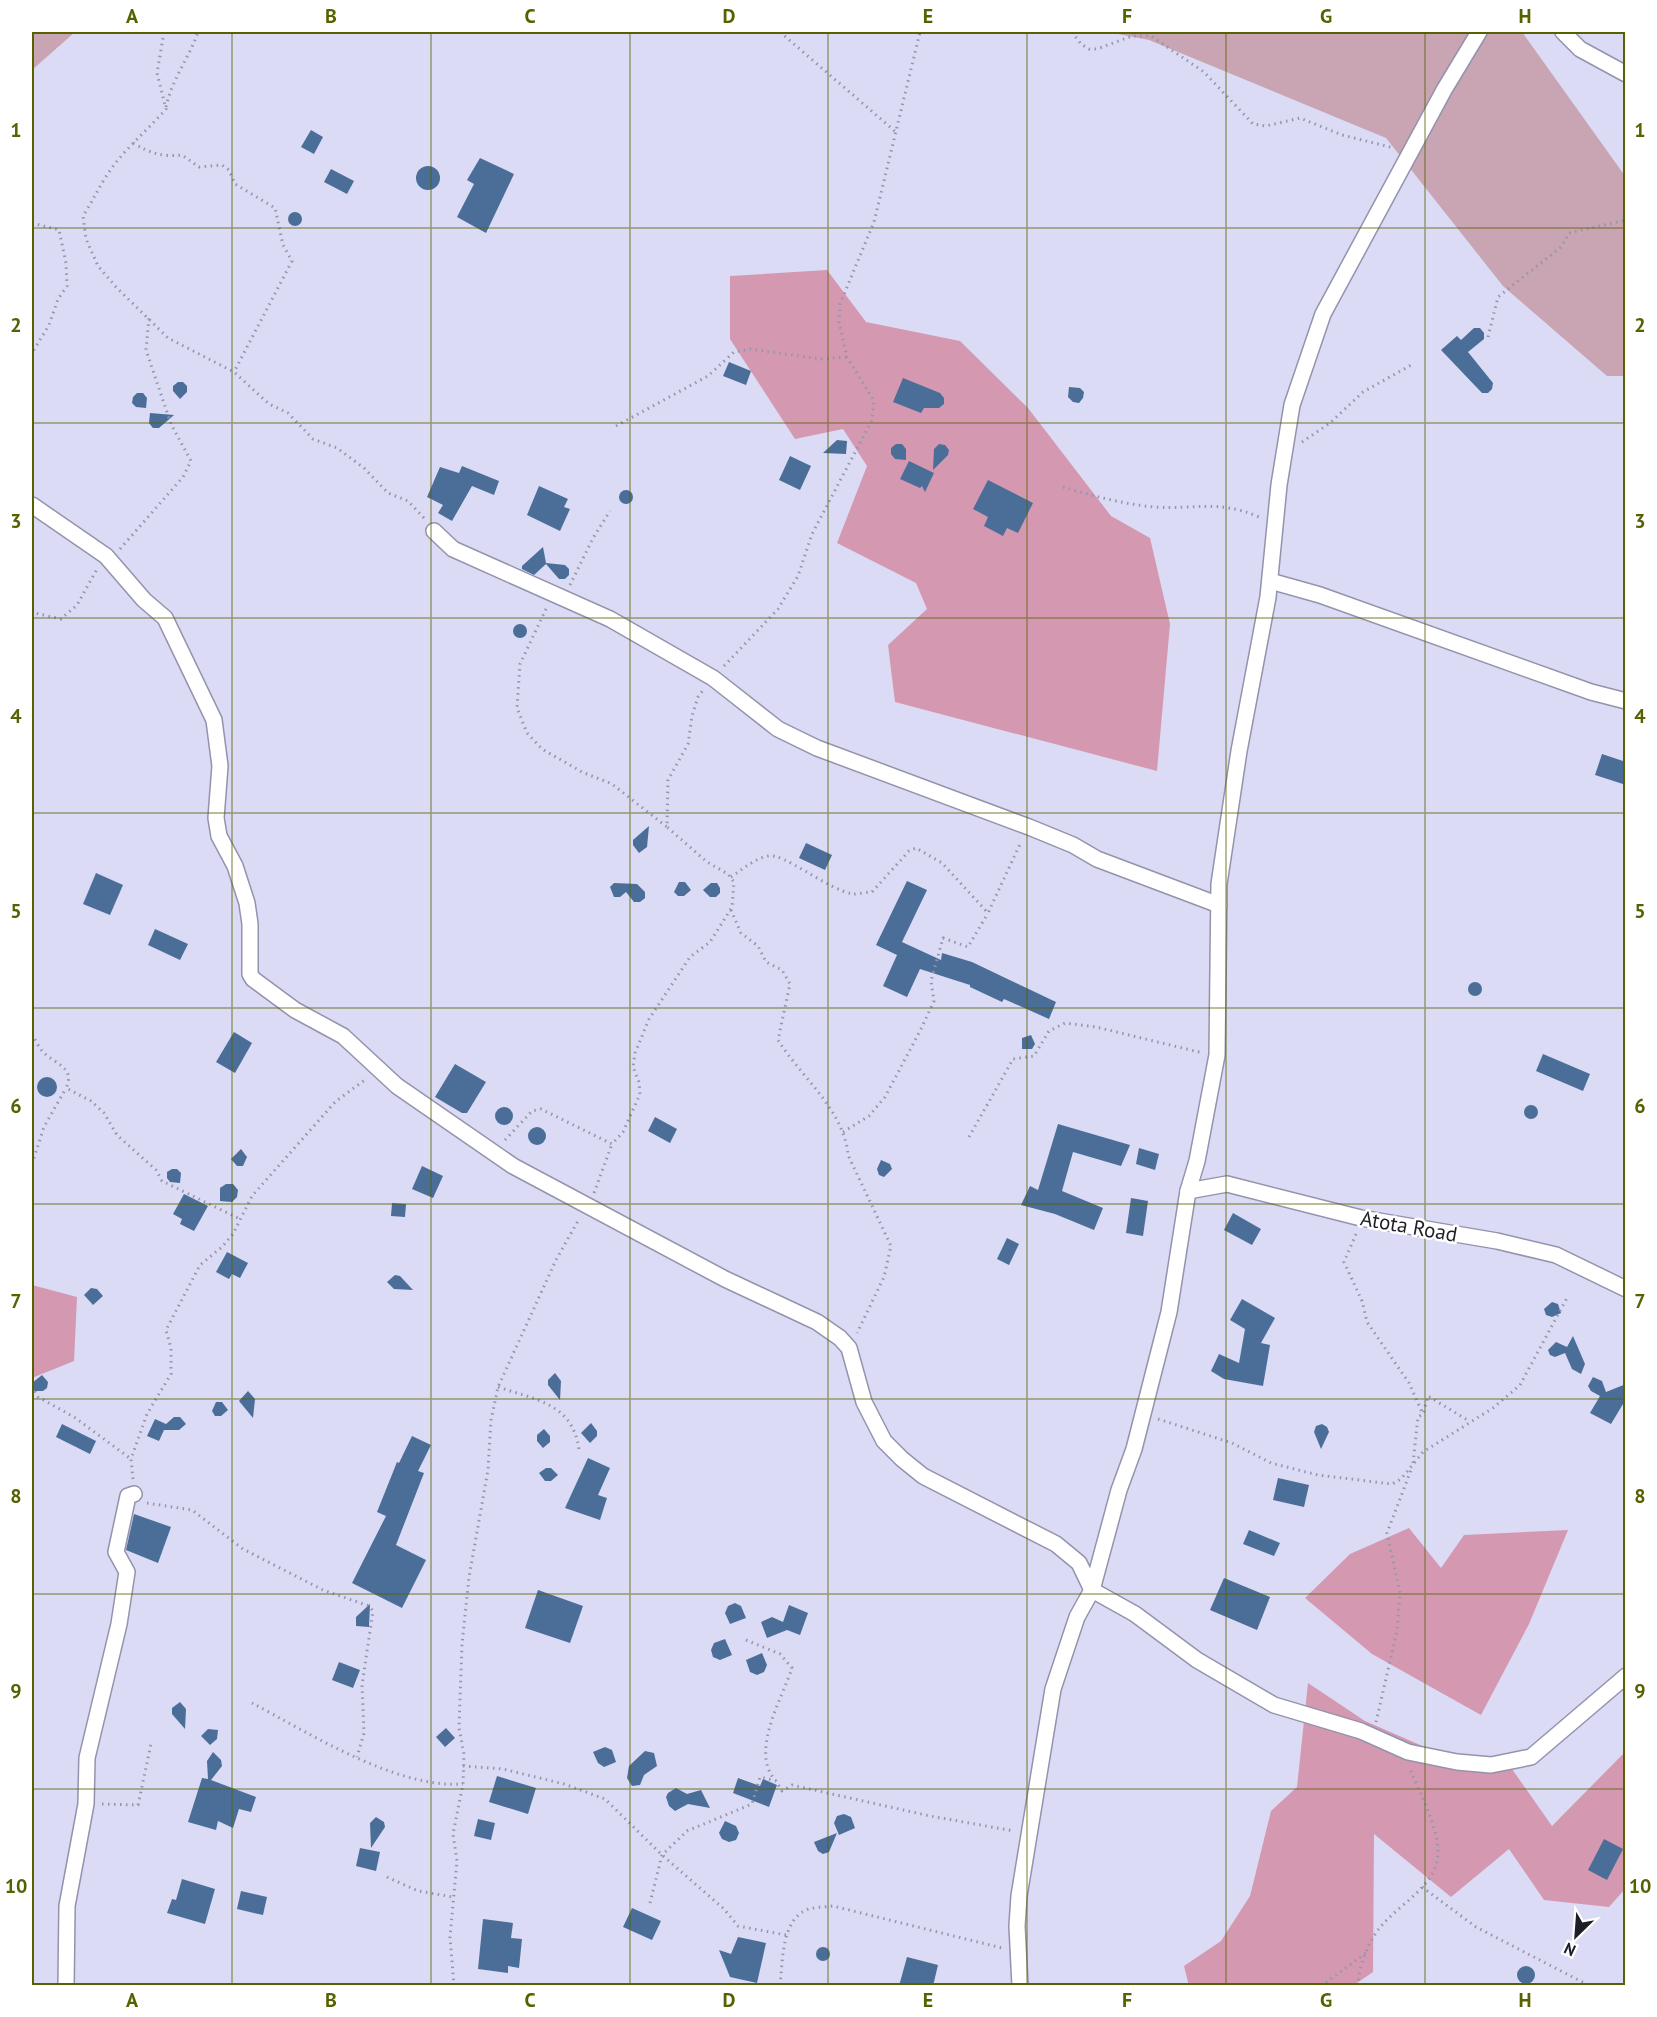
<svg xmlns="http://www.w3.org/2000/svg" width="1657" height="2017" font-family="'PT Sans',sans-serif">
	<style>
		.green { fill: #c9a4b2 }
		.forest { fill: #d499b1 }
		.building { fill: #4a6e97 }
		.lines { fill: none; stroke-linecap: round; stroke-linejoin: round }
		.minor-casing { stroke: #9393ac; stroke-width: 18 }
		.path { stroke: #9595aa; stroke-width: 3; stroke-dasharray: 1.5 4.5; stroke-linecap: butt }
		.minor { stroke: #fff; stroke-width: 15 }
		.grid { fill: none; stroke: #576100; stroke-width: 1.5; stroke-opacity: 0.55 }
		.labels { text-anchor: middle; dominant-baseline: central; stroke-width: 5; stroke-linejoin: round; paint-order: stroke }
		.street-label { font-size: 21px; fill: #1e1e27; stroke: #fff }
		.neatline { fill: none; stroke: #576100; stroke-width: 2 }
		.grid-label { font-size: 20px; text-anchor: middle; font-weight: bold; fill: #576100 }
	</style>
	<rect width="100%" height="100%" fill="#dbdbf6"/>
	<g class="green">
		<path d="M32,32H75L32,70Z"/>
		<path d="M1108,32H1522L1625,176V376H1607L1503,286L1386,138L1149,40Z"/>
	</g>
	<g class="forest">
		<path d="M827,270L866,322L960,341L1028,408L1111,516L1150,538L1170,624L1157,771L895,702L888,645L927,609L916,583L837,543L867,466L843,429L795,439L730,339V276Z"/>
		<path d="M32,1285L77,1297L74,1361L32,1378Z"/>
		<path d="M1409,1528L1441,1568L1464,1535L1568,1530L1529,1624L1481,1715L1372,1654L1305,1598L1350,1554Z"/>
		<path d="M1308,1683L1365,1721L1434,1751L1505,1759L1552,1826L1625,1752V1889L1609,1907L1544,1900L1509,1849L1451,1897L1374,1834L1373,1972L1354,1985L1189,1986L1184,1966L1221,1941L1250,1896L1271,1811L1297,1787Z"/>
	</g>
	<g class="building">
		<path d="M311,130L323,137L314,154L301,147Z"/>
		<path d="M480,158L514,174L486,233L457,217L474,184L467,180Z"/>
		<circle cx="428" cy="178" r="12"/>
		<path d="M331,169L354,181L347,194L324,182Z"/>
		<circle cx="295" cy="219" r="7"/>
		<path d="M1474,328H1480L1484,333V339L1468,352L1493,383L1492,389L1488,393H1482L1441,350L1457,336L1461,340Z"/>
		<path d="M729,362L751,371L746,385L723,376Z"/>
		<path d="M903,378L940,393L944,398V404L939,408H924L921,413L893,402Z"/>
		<path d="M178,382H183L187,386V392L180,399L173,391V386Z"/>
		<path d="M1069,387L1080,388L1084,392L1083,398L1079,403L1073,402L1068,397Z"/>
		<path d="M137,393H143L147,398L146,408L136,407L132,403L133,397Z"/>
		<path d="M150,413L174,415L159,428H153L149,423Z"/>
		<path d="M837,440L847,441L846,454L823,453Z"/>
		<path d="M896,444H902L906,449V460L895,459L891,454V448Z"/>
		<path d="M939,444L945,445L949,450L948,455L933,470L934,449Z"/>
		<path d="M790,456L811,466L800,490L779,480Z"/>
		<path d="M909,461L934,473L925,492L922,486L920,488L900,479Z"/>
		<path d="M462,466L499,481L494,495L472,486L452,521L438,513L443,505L427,497L440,467L459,473Z"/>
		<path d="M988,480L1033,503L1018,533L1007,528L1003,536L984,526L988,517L973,509Z"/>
		<path d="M539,486L568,499L564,507L570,509L560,531L527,515Z"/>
		<circle cx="626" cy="497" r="7"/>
		<path d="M543,547L546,563L565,565L569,569V575L565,579H559L546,564L534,575L522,569V566Z"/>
		<circle cx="520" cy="631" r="7"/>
		<path d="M1602,754L1626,762V785L1595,775Z"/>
		<path d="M649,826L647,847L639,853L633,845V840Z"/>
		<path d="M806,843L832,855L825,870L799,858Z"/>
		<path d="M96,873L123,885L110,915L83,904Z"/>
		<path d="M907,881L927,890L902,942L941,960L942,953L972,962L1056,1002L1049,1019L1004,999L1002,1002L970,987V985L920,969L907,997L883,986L897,955L876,945Z"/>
		<path d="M679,882H685L691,890L684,896H678L674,892Z"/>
		<path d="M614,883L637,884L645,892V898L640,902H634L626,892L620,897H614L610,887Z"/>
		<path d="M711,883H717L720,888V893L716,897H710L703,890Z"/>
		<path d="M155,929L188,944L180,960L148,945Z"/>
		<circle cx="1475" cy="989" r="7"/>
		<path d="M234,1032L252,1043L235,1073L216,1062Z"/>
		<path d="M1031,1035L1035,1044L1032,1049H1022V1038Z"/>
		<path d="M1543,1054L1590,1074L1583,1091L1536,1071Z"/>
		<path d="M455,1064L486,1082L467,1113H462L435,1097Z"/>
		<circle cx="47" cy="1087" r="10"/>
		<circle cx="1531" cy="1112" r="7"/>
		<circle cx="504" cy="1116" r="9"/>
		<path d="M655,1117L677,1129L670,1143L648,1131Z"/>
		<path d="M1058,1124L1130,1145L1121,1166L1073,1152L1062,1191L1103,1208L1094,1230L1055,1214L1021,1205L1030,1186L1038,1190Z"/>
		<circle cx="537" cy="1136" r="9"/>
		<path d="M1139,1148L1159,1154L1155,1170L1136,1164Z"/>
		<path d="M241,1149L247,1157L243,1166H237L231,1159Z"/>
		<path d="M881,1160L890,1164L892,1169L884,1177L879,1175L877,1169Z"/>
		<path d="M422,1166L443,1176L433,1198L412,1189Z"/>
		<path d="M172,1169H177L181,1173L180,1183L170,1182L167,1178V1172Z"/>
		<path d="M226,1184H233L238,1190L237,1197L232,1202L220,1201V1188Z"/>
		<path d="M184,1194L208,1206L194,1231L180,1224L182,1219L173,1214Z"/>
		<path d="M1131,1198L1148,1201L1143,1236L1126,1233Z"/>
		<path d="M392,1203L406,1204L405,1217L391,1216Z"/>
		<path d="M1233,1213L1261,1229L1252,1245L1224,1230Z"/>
		<path d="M1007,1238L1019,1244L1009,1265L997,1259Z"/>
		<path d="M227,1252L248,1263L240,1278L232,1274L229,1279L216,1272Z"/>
		<path d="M395,1275L400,1276L413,1290L394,1289L387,1282Z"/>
		<path d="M91,1288L97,1289L103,1296L93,1305L84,1295Z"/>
		<path d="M1242,1299L1275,1318L1261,1343L1270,1345L1263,1386L1224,1379L1211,1371L1219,1354L1239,1363L1245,1329L1230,1320Z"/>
		<path d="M1552,1302L1558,1304L1561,1313L1552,1317L1546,1315L1544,1309Z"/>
		<path d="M1573,1336L1585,1364L1581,1374L1572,1369L1565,1353L1555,1357L1550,1355L1548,1350L1556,1342L1567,1347Z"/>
		<path d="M555,1373L561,1381L560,1400L548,1385V1380Z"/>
		<path d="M42,1375L48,1382L47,1388L43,1391H32V1383Z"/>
		<path d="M1593,1377L1602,1381L1606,1392L1626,1384V1399L1611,1424L1590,1413L1600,1396L1591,1391L1588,1386Z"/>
		<path d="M248,1391L255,1399L253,1418L239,1401Z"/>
		<path d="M216,1402H222L228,1410L221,1416H215L212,1411Z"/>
		<path d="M174,1417H180L186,1424L179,1430H164L159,1441L147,1436L155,1419L166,1424Z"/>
		<path d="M591,1423L597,1431V1436L590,1443L581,1433Z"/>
		<path d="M62,1424L96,1441L90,1454L56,1437Z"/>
		<path d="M1322,1424L1327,1427L1329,1432L1321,1449L1314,1432L1316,1426Z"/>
		<path d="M544,1429L550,1436V1442L543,1448L537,1441V1435Z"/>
		<path d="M412,1436L431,1445L418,1471L424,1473L396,1545L426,1560L402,1608L352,1583L386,1516L377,1512L397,1462L399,1463Z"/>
		<path d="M588,1458L610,1468L598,1495L607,1498L600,1520L565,1508Z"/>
		<path d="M546,1468H551L558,1475L551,1481H545L539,1473Z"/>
		<path d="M1278,1478L1309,1485L1304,1507L1273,1500Z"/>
		<path d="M134,1514L171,1527L158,1563L126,1550Z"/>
		<path d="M1249,1530L1280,1543L1274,1556L1243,1544Z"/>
		<path d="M1224,1578L1270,1597L1257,1630L1210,1610Z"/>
		<path d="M538,1590L583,1606L570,1643L525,1628Z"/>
		<path d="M735,1603L741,1606L746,1618L730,1624L725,1613L728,1606Z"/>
		<path d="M370,1604L369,1627L356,1626V1617Z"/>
		<path d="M789,1605L808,1613L800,1635L787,1630L767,1638L761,1622L772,1617L783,1622Z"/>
		<path d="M725,1639L732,1655L720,1660L713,1657L711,1650L714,1643Z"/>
		<path d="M762,1653L767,1665L764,1672L757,1675L750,1672L746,1660Z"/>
		<path d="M339,1662L360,1670L353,1688L332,1680Z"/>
		<path d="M180,1702L186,1709L185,1729L172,1714V1708Z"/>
		<path d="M446,1728L455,1738L445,1747L436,1737Z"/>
		<path d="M208,1729L218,1730L217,1739L210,1745L201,1736Z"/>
		<path d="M605,1747L612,1750L616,1762L604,1767L598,1763L593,1752Z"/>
		<path d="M645,1751L654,1753L657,1766L644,1775L640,1785L632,1786L627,1778L629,1766Z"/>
		<path d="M213,1752L221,1760L222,1766L211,1780L256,1797L251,1812L239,1809L233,1828L218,1821L216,1830L188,1822L202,1778L208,1779L207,1761Z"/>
		<path d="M497,1776L536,1788L528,1814L489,1802Z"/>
		<path d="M738,1778L760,1786L763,1779L777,1785L769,1807L733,1793Z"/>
		<path d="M676,1788L687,1794L701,1790L710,1808L688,1804L675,1811L669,1806L666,1797L668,1793Z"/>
		<path d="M844,1814L851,1817L855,1828L839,1835L834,1823L837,1816Z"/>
		<path d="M376,1817L384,1822L385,1827L371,1848L370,1823Z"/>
		<path d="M478,1819L495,1823L491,1840L474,1836Z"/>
		<path d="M725,1821L736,1826L739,1833L736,1840L729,1842L722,1839L719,1833Z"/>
		<path d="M837,1833L829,1852L823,1854L818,1851L814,1842Z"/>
		<path d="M1604,1839L1623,1849L1607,1880L1588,1870Z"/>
		<path d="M360,1848L380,1852L376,1871L356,1866Z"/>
		<path d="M182,1879L215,1889L205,1924L167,1913L172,1899L176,1900Z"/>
		<path d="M241,1891L267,1897L263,1915L237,1909Z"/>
		<path d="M632,1908L661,1921L652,1940L623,1927Z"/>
		<path d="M483,1919L513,1923L511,1938L522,1939L519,1968L508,1966V1973L478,1969Z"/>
		<path d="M738,1937L766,1943L757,1983L730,1977L719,1950L731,1954Z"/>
		<circle cx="823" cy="1954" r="7"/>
		<path d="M907,1957L938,1965L933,1986H899Z"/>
		<circle cx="1526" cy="1975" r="9"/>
	</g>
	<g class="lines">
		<g class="minor-casing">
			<g id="minor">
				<path d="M1563,32L1580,49L1626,74"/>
				<path d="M32,505L106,556L144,600L165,618L214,720L220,766L216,818L219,836L235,866L247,903L250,924V974L253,979L295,1010L343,1036L397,1086L513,1166L725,1279L817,1322L840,1338L849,1348L864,1402L884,1441L902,1459L923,1476L1056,1544L1079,1563L1092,1590L1135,1614L1197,1660L1274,1705L1361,1731L1408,1752L1457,1762L1491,1765L1531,1757L1626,1676"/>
				<path d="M434,531L453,549L610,619L713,678L778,729L817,748L1029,827L1073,845L1097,859L1219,905"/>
				<path d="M1270,581L1320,595L1591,692L1626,701"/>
				<path d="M1188,1191L1227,1184L1361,1218L1497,1241L1556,1255L1626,1289"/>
				<path d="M66,1986L67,1906L86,1804L87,1758L119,1624L127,1572L116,1552L128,1496L134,1494"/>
				<path d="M1020,1986L1017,1926L1019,1896L1053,1689L1077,1617L1092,1590L1119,1490L1134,1449L1169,1312L1188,1191L1197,1161L1217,1055L1219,884L1239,751L1268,597L1279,485L1292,405L1323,314L1444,90L1479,32"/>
			</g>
		</g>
		<g class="path">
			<path d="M164,32L157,73L166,109C147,131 123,150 107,175C98,189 92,202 83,216L86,239L98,266L116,287L168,338L234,372L269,404L288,413L313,439L337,448L364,468L388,493L408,501L424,518"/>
			<path d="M780,32L897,133"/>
			<path d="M1072,32L1081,44L1089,49H1097L1132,36H1151L1204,72L1253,124L1266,126L1300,118L1342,135L1394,148"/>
			<path d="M166,107C172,79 189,58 198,32"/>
			<path d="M133,143C150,153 161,157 182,155L199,167L222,165L229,170L235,184L275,208L283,245L292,261L234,372"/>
			<path d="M32,223L59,230L66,263L67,286L58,299L49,325L32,353"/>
			<path d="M1488,337L1498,297L1561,247L1569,233L1626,220"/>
			<path d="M616,426L708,376L734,352L750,349L821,359L847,357"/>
			<path d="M1302,442L1330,423L1363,392L1413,364"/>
			<path d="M1063,487C1093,496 1123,504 1154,507C1195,510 1217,499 1259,517"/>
			<path d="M120,549L183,477L191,461L171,424L146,350L149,318"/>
			<path d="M570,585L593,538L610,511"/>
			<path d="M546,609L520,664L517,708L527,733L542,749L582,772L612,784L667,827"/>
			<path d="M32,616L35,613L61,619L77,605L97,569"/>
			<path d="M724,666L778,609L798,576L812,534L872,420L874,401L847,357L839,322L840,304L874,222L920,32"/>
			<path d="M731,877C743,869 754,859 768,856C783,852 828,890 853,894C859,894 866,892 872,892L909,851L916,848L942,863L988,913L1021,842"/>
			<path d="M731,910L741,933L758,946L766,962L782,970L790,984L778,1040C801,1077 844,1110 848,1155L891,1246L884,1277L857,1333"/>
			<path d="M32,1034C35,1039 38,1046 42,1051C54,1064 76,1067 66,1088L91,1101L104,1113L117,1135L156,1170L162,1181L240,1219"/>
			<path d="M843,1132L869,1116L885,1097L920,1031L934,1001L931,981L943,938L968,947L988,913"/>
			<path d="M969,1137L1013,1059L1034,1056L1049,1031L1065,1023L1096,1027L1203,1053"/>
			<path d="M505,1140L532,1111L541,1109L612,1144L623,1132L640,1094L639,1082L633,1067L635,1053L649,1019L690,957L710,942L727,915L732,907L734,882L728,874L707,862L667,827L668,780L688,744L692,716L698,697L704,689"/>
			<path d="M32,1164L44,1127L66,1088"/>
			<path d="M594,1193L612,1144"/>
			<path d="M1356,1234L1344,1262L1362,1301L1367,1322L1409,1383L1422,1412"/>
			<path d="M32,1386L38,1397L74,1417L131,1459"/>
			<path d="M498,1387C536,1400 572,1403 579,1449"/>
			<path d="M1158,1419L1232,1443L1271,1463L1318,1475L1392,1484L1401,1479L1423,1452L1493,1408L1520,1385L1568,1296"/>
			<path d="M1413,1463L1418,1417L1423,1414L1428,1396L1469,1421"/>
			<path d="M133,1479L131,1459L147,1414L171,1374V1348L166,1330L200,1265L222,1247L233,1234L252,1196L335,1102L366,1079"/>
			<path d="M147,1503L192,1510L243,1549L323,1590L369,1606L373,1611L362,1685L364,1733L357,1757"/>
			<path d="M746,1640L780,1654L792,1668C782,1699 750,1751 775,1780"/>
			<path d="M252,1703C309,1733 397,1789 463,1784"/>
			<path d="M1376,1722L1397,1631L1400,1593L1387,1533L1411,1470"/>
			<path d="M463,1766L503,1769L564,1784L605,1799L662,1855L724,1909L738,1926L786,1935"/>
			<path d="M102,1804L138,1805L151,1744"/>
			<path d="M387,1877L418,1891L453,1897"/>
			<path d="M1422,1887L1476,1927L1590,1986"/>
			<path d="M650,1903L662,1855L687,1831L752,1804L760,1777L776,1781L782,1791L792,1785L930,1816L1014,1831"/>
			<path d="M780,1985C783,1961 781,1918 809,1909C816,1907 825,1907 833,1906L1002,1948"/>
			<path d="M454,1986L450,1937L457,1861L453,1834L463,1784L464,1754L459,1728L462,1644L469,1577L488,1470L491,1420L498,1387L556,1260L579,1219"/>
			<path d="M1321,1986L1366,1953"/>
			<path d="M1358,1986C1358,1966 1370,1937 1384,1923C1403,1902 1439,1883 1438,1851C1437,1824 1420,1794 1410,1769"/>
		</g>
		<use href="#minor" class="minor"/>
	</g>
	<path class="grid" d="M232,32V1986M431,32V1986M630,32V1986M828,32V1986M1027,32V1986M1226,32V1986M1425,32V1986M32,228H1626M32,423H1626M32,618H1626M32,813H1626M32,1008H1626M32,1204H1626M32,1399H1626M32,1594H1626M32,1789H1626"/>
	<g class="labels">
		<g class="street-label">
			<text transform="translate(1409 1226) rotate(10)">Atota Road</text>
		</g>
	</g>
	<rect width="1657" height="2017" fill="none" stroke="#ffffff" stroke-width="66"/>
	<g transform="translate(1576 1936) rotate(205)" stroke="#ffffff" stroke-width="4.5" paint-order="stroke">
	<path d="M0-4.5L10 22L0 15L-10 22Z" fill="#1e1e27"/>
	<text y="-9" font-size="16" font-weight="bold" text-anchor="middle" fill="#1e1e27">N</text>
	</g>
	<rect x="33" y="33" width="1591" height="1951" class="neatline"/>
	<g class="grid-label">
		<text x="132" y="23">A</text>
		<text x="331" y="23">B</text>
		<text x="530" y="23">C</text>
		<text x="729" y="23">D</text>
		<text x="928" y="23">E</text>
		<text x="1127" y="23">F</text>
		<text x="1326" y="23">G</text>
		<text x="1525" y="23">H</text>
		<text x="16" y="137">1</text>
		<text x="1640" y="137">1</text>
		<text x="16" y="332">2</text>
		<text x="1640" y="332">2</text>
		<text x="16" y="528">3</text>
		<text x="1640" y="528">3</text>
		<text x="16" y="723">4</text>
		<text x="1640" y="723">4</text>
		<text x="16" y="918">5</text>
		<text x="1640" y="918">5</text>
		<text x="16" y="1113">6</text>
		<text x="1640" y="1113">6</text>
		<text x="16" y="1308">7</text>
		<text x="1640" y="1308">7</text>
		<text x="16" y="1503">8</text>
		<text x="1640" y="1503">8</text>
		<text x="16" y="1698">9</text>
		<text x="1640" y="1698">9</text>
		<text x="16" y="1893">10</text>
		<text x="1640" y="1893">10</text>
		<text x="132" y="2007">A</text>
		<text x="331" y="2007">B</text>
		<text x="530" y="2007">C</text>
		<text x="729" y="2007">D</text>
		<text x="928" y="2007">E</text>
		<text x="1127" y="2007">F</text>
		<text x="1326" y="2007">G</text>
		<text x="1525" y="2007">H</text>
	</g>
</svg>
